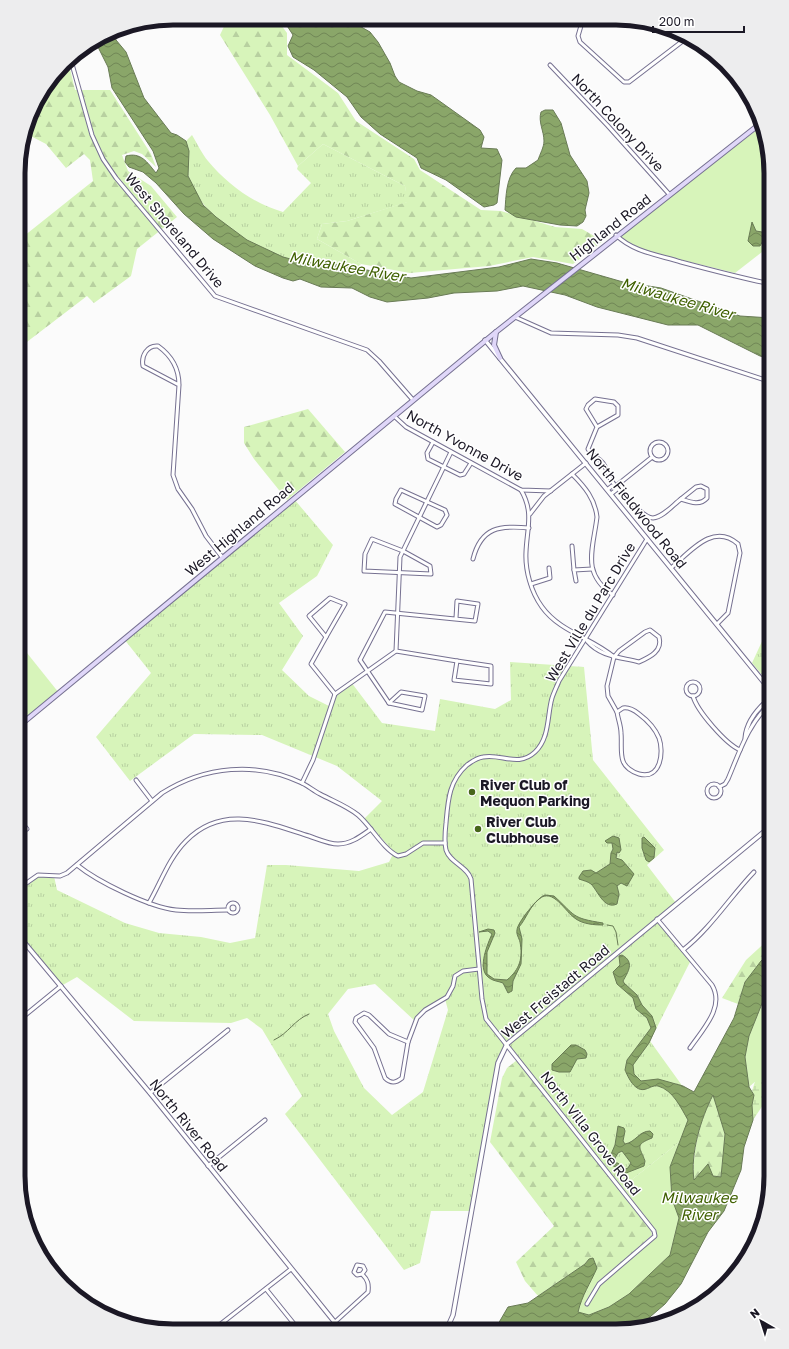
<svg xmlns="http://www.w3.org/2000/svg" width="789" height="1349" font-family="'Golos Text',sans-serif">
	<style>
		.grass { fill: url(#grass-tufts); fill-rule: evenodd }
		.forest { fill: url(#forest-firs) }
		.wetland { fill: url(#wetland-marsh) }
		.park { fill: #d7f4ba }
		.water { fill: url(#water-waves); stroke: #697b55; fill-rule: evenodd }
		.lines { fill: none; stroke-linecap: round; stroke-linejoin: round }
		.stream { stroke: #697b55; stroke-width: 1 }
		.minor-casing { stroke: #767191; stroke-width: 5 }
		.tertiary-casing { stroke: #767191; stroke-width: 5.5 }
		.secondary-casing { stroke: #767191; stroke-width: 6 }
		.minor { stroke: #fff; stroke-width: 3 }
		.tertiary { stroke: #fff; stroke-width: 3.5 }
		.secondary { stroke: #e0d7f9; stroke-width: 4 }
		.poi-dot { fill: #47661a; stroke: #fff; stroke-width: 1.5 }
		.labels { text-anchor: middle; dominant-baseline: central; stroke-width: 3; stroke-linejoin: round; paint-order: stroke }
		.street-label { font-size: 14px; fill: #1b1825; stroke: #fff }
		.poi-label { font-size: 14px; font-weight: bold; fill: #1b1825; stroke: #fff; text-anchor: start }
		.water-label { font-size: 15px; font-style: italic; fill: #3f6000; stroke: #fff }
		.rim { fill: none; stroke: #1b1825; stroke-width: 5 }
	</style>
	<defs>
		<pattern id="grass-tufts" width="24" height="20" patternUnits="userSpaceOnUse"><rect width="24" height="20" fill="#d7f4ba"/><path d="M3 7l-1-3M5 7V3M7 7l1-3M15 17l-1-3M17 17v-4M19 17l1-3" fill="none" stroke="#b8d0a0"/></pattern>
		<pattern id="forest-firs" width="22" height="20" patternUnits="userSpaceOnUse"><rect width="22" height="20" fill="#d7f4ba"/><path d="M5 1l3.5 6h-7zM16 11l3.5 6h-7z" fill="#b8d0a0"/></pattern>
		<pattern id="wetland-marsh" width="20" height="14" patternUnits="userSpaceOnUse"><rect width="20" height="14" fill="#d7f4ba"/><path d="M1 5h8M5 5V1M11 12h8M15 12V8" fill="none" stroke="#b8d0a0"/></pattern>
		<pattern id="water-waves" width="16" height="10" patternUnits="userSpaceOnUse"><rect width="16" height="10" fill="#8aa669"/><path d="M0 5q4-4 8 0t8 0" fill="none" stroke="#708656"/></pattern>
	</defs>
	<rect width="100%" height="100%" fill="#fbfbfb"/>
	<g class="grass">
		<path d="M192,135C197,143 202,154 208,161C227,184 254,204 283,212L311,183L297,169L298,166L323,144L405,186L408,202L347,221L322,224L317,239L361,264L357,268C339,265 321,264 302,262C259,255 203,220 189,178C185,167 190,153 186,141Z"/>
		<path d="M294,499L333,545L317,576L279,603L303,636L282,670L309,696L331,707L335,694L351,682L382,723L435,731L440,699L495,709L511,700L510,662L584,667L593,760L664,850L647,865L676,903L657,920L691,960L650,1041L691,1098L690,1115L682,1140L620,1189L508,1044L498,1063L471,1211H431L420,1263L404,1270L285,1114L302,1096L262,1029L247,1018L231,1023L134,1021L77,977L61,986L18,935V889L34,876H54L57,890L125,923L159,933L201,937L230,943L255,938L267,865H286L359,871L389,862L394,852L364,819L382,801L337,766L262,735L194,734L130,781L96,737L151,673L124,639ZM375,984L416,1022L425,1010L445,999L448,1010L423,1092L392,1115L364,1088L334,1031L328,1014L348,989Z"/>
		<path d="M771,622V669L763,676L752,663Z"/>
	</g>
	<g class="forest">
		<path d="M228,18H276L287,33V55L338,93L356,121L414,159L420,170L481,210L501,211L555,227L582,229L603,241L573,264L533,257L489,266L410,273L361,264L317,239L322,224L347,221L407,202L405,186L323,144L298,166L270,115L220,35Z"/>
		<path d="M68,60L75,90H110L151,154L156,167L142,154L134,151L122,155L128,171L151,186L177,217L137,249L131,276L94,303L87,296L19,348V240L93,181L90,160L84,154L66,168L46,144L25,133L34,104Z"/>
		<path d="M308,409L345,452L287,500L254,459L244,443V427Z"/>
		<path d="M771,937V952L745,982L738,1004L722,998L746,960Z"/>
		<path d="M517,1060L651,1230L652,1235L594,1288L581,1297L592,1279L589,1259L585,1264L538,1296L525,1281L516,1262L554,1226L490,1142L502,1078L507,1068Z"/>
		<path d="M713,1094L725,1134L721,1177L713,1176L707,1165L694,1181C692,1152 700,1120 713,1094Z"/>
	</g>
	<path class="wetland" d="M771,1055V1093L753,1120L752,1105L754,1095L752,1091L757,1075Z"/>
	<g class="park">
		<path d="M762,126L771,173V245L735,273L641,250L631,246L618,236Z"/>
		<path d="M19,643L59,693L19,726Z"/>
		<path d="M771,981V1068L749,1087L745,1057L749,1036Z"/>
		<path d="M682,1140L670,1167L672,1199L679,1218L670,1255L629,1294L609,1307L589,1315L578,1313L581,1297L599,1284L655,1236L654,1231L620,1189Z"/>
	</g>
	<g class="water">
		<path d="M282,18L349,19V20L370,32L378,42L390,63L395,76L399,82L417,91L431,95L480,130L484,137L481,148L497,149L502,160L497,203L494,205L484,207L446,180L421,168L417,158L380,134L361,117L347,97L314,70L293,57L288,46L293,35Z"/>
		<path d="M113,30L116,40L126,52L144,98L171,133L177,135L186,141L189,151L188,176L203,205L216,217L247,240L283,257L302,262L339,265L411,278L499,267L531,259L557,263L623,282L661,288L740,316L771,318V359L760,356L698,325H668L597,307L565,295L523,286L497,291L454,293L428,298L387,302L370,297L352,288L321,287L300,279L293,281L283,278L255,266L213,239L184,214L156,183L143,172L129,167L125,162L126,156C141,152 147,162 156,173L159,168L153,151L112,88L108,67L95,41Z"/>
		<path d="M545,110H553L561,123L570,155L587,181L589,193L585,210L586,216L583,222L577,226L560,225L516,217L505,210C506,197 506,178 516,168H526L538,160C540,154 544,147 544,141C544,131 538,122 541,112Z"/>
		<path d="M752,222L756,231L762,232L765,237L760,246H753L748,241Z"/>
		<path d="M613,836L619,838L621,850L619,853L617,852L616,858L622,860L634,874L627,886L621,883L617,886L619,894L617,904C604,910 598,891 591,884C587,881 584,881 579,879V877L583,871L591,870L596,873L610,864L611,853L613,849L612,843H607L605,841Z"/>
		<path d="M644,837L655,848L654,858L649,862L646,860L642,848V838Z"/>
		<path d="M545,895L554,896C576,916 571,918 603,923V925C594,925 583,924 576,919C565,912 553,887 539,899C530,906 526,919 519,927L522,939L521,964L513,981L512,991L508,993L503,983C498,981 492,981 488,977C477,968 488,943 492,934L488,931L479,932L488,929L494,930L495,933L487,952V974L494,979L507,980C520,969 523,958 520,942C519,938 516,934 517,930C517,923 538,897 545,895Z"/>
		<path d="M771,952V981L749,1036L745,1057L749,1087L754,1095L752,1105L753,1120L744,1147L741,1170L724,1211L708,1232L681,1284L665,1304L643,1323L631,1328L616,1331H494L508,1307L528,1303L585,1264L589,1259L593,1258L597,1268C590,1284 582,1295 578,1312L589,1315L609,1307L629,1294L670,1255L679,1218L672,1199L670,1167L688,1120C681,1108 673,1090 658,1086C653,1085 650,1088 646,1089C635,1093 628,1077 625,1070L627,1060L651,1028L647,1018L636,1009L633,998L617,984L613,972L620,965L619,956L622,955C635,962 628,972 623,981L624,983L637,995L642,1005L652,1016L656,1028L649,1043L633,1065L634,1074L641,1081L658,1079L683,1086L694,1092L734,1018L745,982L761,961ZM713,1095L725,1134L721,1177L713,1176L708,1164L694,1180C690,1154 701,1118 713,1095Z"/>
		<path d="M571,1045H576L585,1050L587,1054L586,1058L577,1059L570,1072H559L552,1070V1064Z"/>
		<path d="M618,1126L624,1128L625,1131L623,1141L625,1144C636,1142 639,1131 650,1131L653,1134L652,1138C634,1145 640,1147 645,1161L644,1166L621,1175L617,1172L616,1167L611,1165L609,1159L615,1145ZM622,1151L631,1163L628,1168L623,1170L618,1163H615V1158L618,1153Z"/>
	</g>
	<g class="lines">
		<g class="stream">
			<path d="M607,925L613,926L616,932L618,945"/>
			<path d="M274,1040C289,1033 294,1020 309,1014"/>
		</g>
		<g class="minor-casing">
			<g id="minor">
				<path d="M583,19L578,36L580,42L624,82H629L688,37"/>
				<path d="M70,57L92,135L103,159L116,178L215,296L367,350L379,361L413,400"/>
				<path d="M550,65L608,126L669,194"/>
				<path d="M616,235C633,252 659,255 681,262C711,270 741,278 771,284"/>
				<path d="M515,317L551,333L618,335L637,338L771,382"/>
				<path d="M179,385L143,366C141,356 147,345 158,346C172,356 179,369 179,385L173,475L178,489L192,509L206,536L222,557"/>
				<path d="M394,416L406,427L521,490L551,491"/>
				<path d="M597,427L586,409L588,405L595,399L614,402L618,406V415L597,427L588,449C592,456 598,457 603,463C607,468 607,475 611,480C617,489 643,518 653,518C663,517 673,505 681,499"/>
				<path d="M433,442L427,453L428,459L460,475L464,474L471,463"/>
				<circle cx="659" cy="451" r="9"/>
				<path d="M572,474C585,487 595,499 597,517C593,550 581,573 613,595"/>
				<path d="M701,486L707,489V498C700,506 690,502 681,499L696,487Z"/>
				<path d="M608,489L612,486H616"/>
				<path d="M401,490L445,510L447,515L441,525L437,527L395,504L396,499Z"/>
				<path d="M521,490C534,512 527,528 526,552C525,570 531,592 542,607C560,632 592,638 614,657"/>
				<path d="M611,494L616,490V486L651,458"/>
				<path d="M530,514L544,496L586,463"/>
				<path d="M372,539L403,551L430,566L431,574L364,571L365,554Z"/>
				<path d="M572,546L574,570"/>
				<path d="M473,559C481,527 500,525 529,528"/>
				<path d="M671,568C690,552 713,522 738,544L740,553L728,613L717,624"/>
				<path d="M576,581L574,570L592,569"/>
				<path d="M531,584L550,578L549,568"/>
				<path d="M330,598L345,604L326,637L309,616Z"/>
				<path d="M326,637L311,664L335,694"/>
				<path d="M587,641C601,657 620,657 639,662C650,657 663,651 659,637L650,630L645,632L619,651L614,657L607,686L608,696L617,712"/>
				<path d="M396,651L457,661"/>
				<path d="M457,661L491,666V684L454,680Z"/>
				<circle cx="693" cy="689" r="7"/>
				<path d="M401,692L425,696L422,710L389,703Z"/>
				<path d="M335,694L396,651L400,557L451,452"/>
				<path d="M693,696C697,711 726,744 740,750"/>
				<path d="M389,703L360,660L385,612L475,621L478,604L457,601L456,618"/>
				<path d="M623,708C629,707 634,710 639,714C647,720 655,728 659,738C664,752 661,780 639,774C632,772 625,767 623,761C620,753 622,741 621,733C621,726 618,719 617,712Z"/>
				<path d="M745,738C746,722 759,707 771,697"/>
				<path d="M136,780L152,801"/>
				<path d="M302,783L313,760L335,694"/>
				<circle cx="714" cy="791" r="7"/>
				<path d="M719,787L725,784L728,779C739,753 749,722 771,703"/>
				<path d="M18,818L27,829"/>
				<path d="M77,865C98,882 149,907 176,910C193,912 211,910 228,910"/>
				<path d="M18,889L38,875L60,876L67,873L162,793C205,766 256,761 302,783C308,786 314,791 320,794C333,801 347,806 358,815C371,826 383,849 398,856L406,854L423,843H445"/>
				<circle cx="233" cy="908" r="5"/>
				<path d="M149,903C161,882 169,858 186,841C223,803 267,823 309,836C318,839 329,844 338,844C351,844 361,836 371,829"/>
				<path d="M657,919L712,985C725,1007 703,1029 690,1048"/>
				<path d="M683,950C711,928 730,897 754,872"/>
				<path d="M364,1013L369,1015L389,1034L408,1042L402,1078C396,1083 391,1084 385,1078L374,1048L355,1022L356,1018Z"/>
				<path d="M18,1021L61,986"/>
				<path d="M408,1042L417,1018L425,1010L447,997L453,986L455,976L463,971L479,969"/>
				<path d="M150,1093L228,1030"/>
				<path d="M208,1166L265,1120"/>
				<path d="M266,1289L299,1330"/>
				<path d="M587,1304L599,1284L655,1236L654,1231L486,1019L482,999L471,879C467,866 450,863 446,850C444,841 445,832 446,823C448,800 449,781 467,765C473,761 476,758 483,757C501,753 518,768 535,752C550,738 547,715 552,698C554,692 557,686 559,681L647,539"/>
				<path d="M335,1322L368,1292C369,1284 368,1280 362,1274L357,1275L354,1272L357,1265L363,1266L365,1270L362,1274"/>
				<path d="M223,1323L231,1330"/>
				<path d="M213,1330L291,1269"/>
			</g>
		</g>
		<g class="tertiary-casing">
			<g id="tertiary">
				<path d="M485,340L771,691"/>
				<path d="M18,935L150,1093L341,1330"/>
				<path d="M443,1331L449,1324L453,1315L498,1063L507,1044L771,826"/>
			</g>
		</g>
		<g class="secondary-casing">
			<g id="secondary">
				<path d="M496,332L494,345L500,358"/>
				<path d="M19,726L496,332L761,123"/>
			</g>
		</g>
		<use href="#minor" class="minor"/>
		<use href="#tertiary" class="tertiary"/>
		<use href="#secondary" class="secondary"/>
	</g>
	<g class="poi-dot">
		<circle cx="472" cy="792" r="4"/>
		<circle cx="478" cy="829" r="4"/>
	</g>
	<g class="labels">
		<g class="street-label">
			<text transform="translate(618 122) rotate(47)">North Colony Drive</text>
			<text transform="translate(610 227) rotate(-38)">Highland Road</text>
			<text transform="translate(175 230) rotate(50)">West Shoreland Drive</text>
			<text transform="translate(465 445) rotate(29)">North Yvonne Drive</text>
			<text transform="translate(637 508) rotate(51)">North Fieldwood Road</text>
			<text transform="translate(239 529) rotate(-40)">West Highland Road</text>
			<text transform="translate(590 612) rotate(-59)">West Ville du Parc Drive</text>
			<text transform="translate(555 991) rotate(-40)">West Freistadt Road</text>
			<text transform="translate(189 1125) rotate(51)">North River Road</text>
			<text transform="translate(591 1133) rotate(52)">North Villa Grove Road</text>
		</g>
		<g class="poi-label">
			<text x="480" y="784">River Club of<tspan x="480" dy="16">Mequon Parking</tspan></text>
			<text x="486" y="821">River Club<tspan x="486" dy="16">Clubhouse</tspan></text>
		</g>
		<g class="water-label">
			<text transform="translate(347 266) rotate(10)">Milwaukee River</text>
			<text transform="translate(678 298) rotate(16)">Milwaukee River</text>
			<text x="699" y="1197">Milwaukee<tspan x="699" dy="17">River</tspan></text>
		</g>
	</g>
	<path d="M0 0H789V1349H0ZM173 25H616A148 148 0 0 1 764 173V1176A148 148 0 0 1 616 1324H173A148 148 0 0 1 25 1176V173A148 148 0 0 1 173 25Z" fill="#ededee" fill-rule="evenodd"/>
	<path class="rim" d="M173 25H616A148 148 0 0 1 764 173V1176A148 148 0 0 1 616 1324H173A148 148 0 0 1 25 1176V173A148 148 0 0 1 173 25Z"/>
	<g transform="translate(761 1321) rotate(321)" stroke="#ffffff" stroke-width="3" paint-order="stroke">
	<path d="M0-3L7 15L0 10L-7 15Z" fill="#1b1825"/>
	<text y="-6" font-size="11" font-weight="bold" text-anchor="middle" fill="#1b1825">N</text>
	</g>
	<path d="M653 26v6h91v-6" fill="none" stroke="#1b1825" stroke-width="2"/>
	<text x="659" y="26" font-size="12" fill="#1b1825" stroke="#ffffff" stroke-width="3" paint-order="stroke">200 m</text>
</svg>
